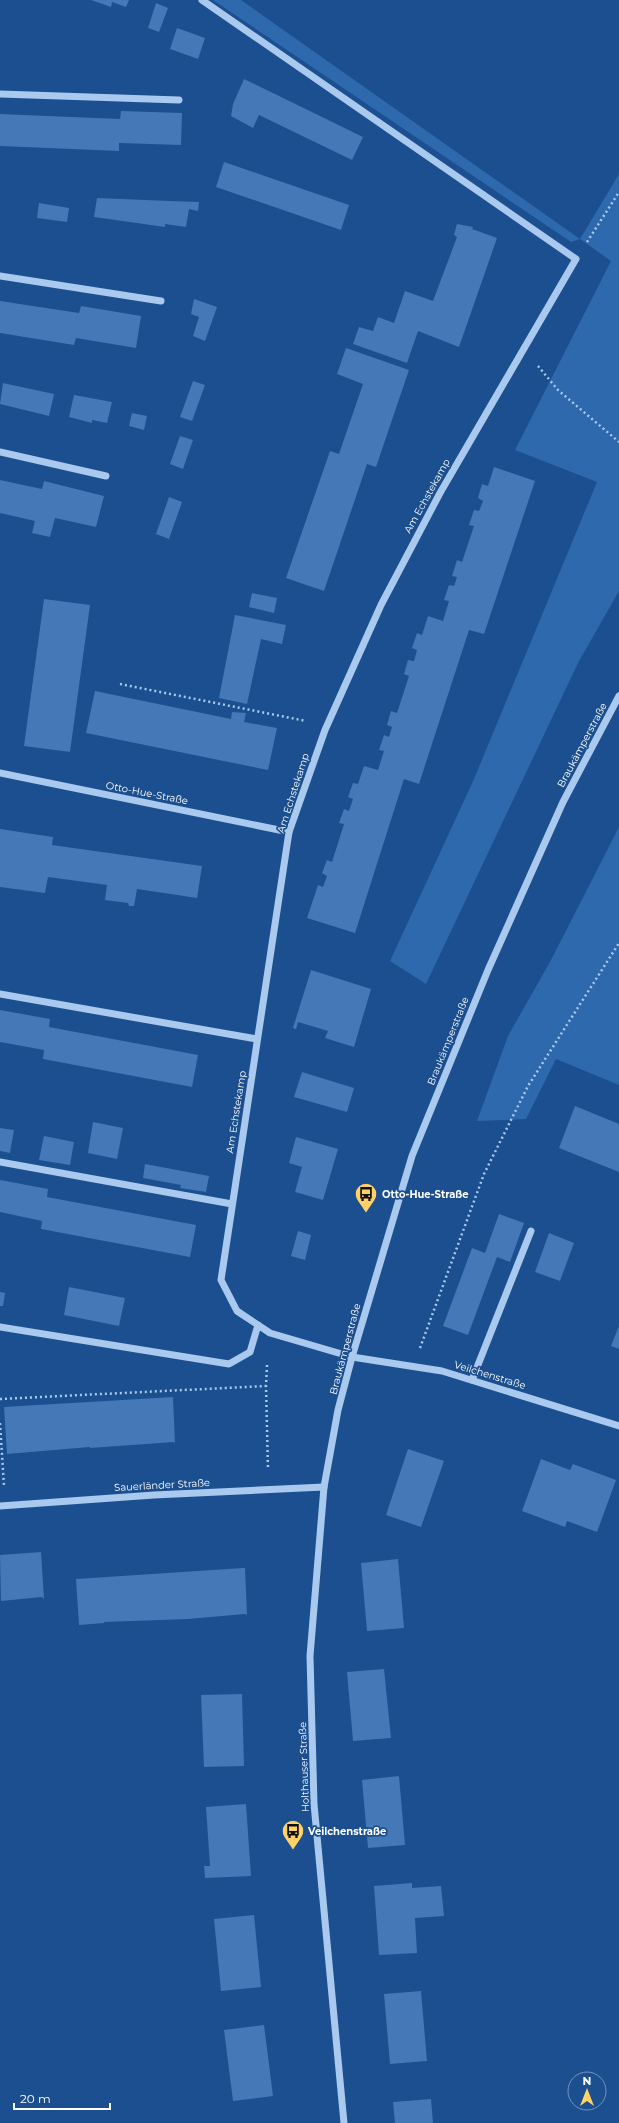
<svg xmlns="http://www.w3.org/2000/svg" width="619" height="2123" font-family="Montserrat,sans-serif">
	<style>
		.green { fill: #2e69ad }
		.building { fill: #4478b7 }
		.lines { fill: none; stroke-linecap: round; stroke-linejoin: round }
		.path { stroke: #a9c9ee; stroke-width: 2.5; stroke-dasharray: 2 3; stroke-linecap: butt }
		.minor { stroke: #a9c9ee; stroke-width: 7 }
		.labels { text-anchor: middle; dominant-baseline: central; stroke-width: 3.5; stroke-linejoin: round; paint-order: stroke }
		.street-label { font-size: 10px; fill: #fff; stroke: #1b4f8f }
		.poi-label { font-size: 10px; font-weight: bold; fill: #fff; stroke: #1b4f8f; text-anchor: start }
	</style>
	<rect width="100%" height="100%" fill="#1b4f8f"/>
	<g class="green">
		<path d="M213,0H241L580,239L619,174V591L578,663L426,984L390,961L474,779L597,482L515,450L611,261L580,239L571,242Z"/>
		<path d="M619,827V1085L556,1059L526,1119L477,1121L508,1036L551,960Z"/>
	</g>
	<g class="building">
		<path d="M91,0H129L126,7L112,2L111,7Z"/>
		<path d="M156,3L168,8L159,32L148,28Z"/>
		<path d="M177,28L205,38L198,59L170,49Z"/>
		<path d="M244,79L363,137L352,160L259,115L253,128L231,116L233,104Z"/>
		<path d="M121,111L182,113L181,145L119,143V151L0,146V114L120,119Z"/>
		<path d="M224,162L349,205L341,230L216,187Z"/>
		<path d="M97,198L169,201L199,202L198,211L189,209L186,227L165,224V227L94,217Z"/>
		<path d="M39,203L69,208L67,222L37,218Z"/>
		<path d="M457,224L473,227L472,229L497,238L459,347L418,331L407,363L353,344L359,327L373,331L378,317L394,323L405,291L433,301L457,237L454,235Z"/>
		<path d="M194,299L217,307L205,341L193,336L199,317L191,314Z"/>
		<path d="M0,301L79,313L81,306L141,316L136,348L76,338L74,345L0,333Z"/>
		<path d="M346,348L409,370L376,467L367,464L324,591L286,578L330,451L339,454L363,384L337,374Z"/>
		<path d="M193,381L205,385L192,421L180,417Z"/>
		<path d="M3,383L54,394L49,416L0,404Z"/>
		<path d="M74,395L112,402L107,423L92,420V423L69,417Z"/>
		<path d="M132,413L147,416L144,430L129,426Z"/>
		<path d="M180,436L193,440L183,469L170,464Z"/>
		<path d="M494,467L535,481L484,634L469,630L419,784L404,779L355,933L307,918L318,885L323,887L327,876L322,873L327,860L332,862L344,824L339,823L344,809L349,811L353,799L348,797L353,783L358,784L364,766L378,770L384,751L379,750L384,735L389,737L392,727L387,725L391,711L397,713L409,676L404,674L408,660L414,661L417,650L412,648L417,633L422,635L428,616L443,621L449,601L444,600L449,585L454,586L457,577L452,576L457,560L462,562L474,526L469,525L474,510L479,511L483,501L478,498L482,484L488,486Z"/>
		<path d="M0,480L42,489L44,481L104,496L96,527L55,518L50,537L32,533L35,521L0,513Z"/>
		<path d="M169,497L182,502L169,539L156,534Z"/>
		<path d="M252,593L277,598L274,613L249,607Z"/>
		<path d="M44,599L90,605L70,752L24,746Z"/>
		<path d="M235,615L286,625L282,644L261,639L247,704L219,698Z"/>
		<path d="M95,691L231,719L232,712L246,713L244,722L277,728L268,770L86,733Z"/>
		<path d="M0,829L53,837L52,845L202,866L197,898L137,889L134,906H129L128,903L105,900L107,885L48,877L45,893L0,887Z"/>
		<path d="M311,970L371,989L354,1047L325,1038L328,1031L298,1022L296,1029L293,1028Z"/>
		<path d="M0,1010L50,1019L49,1027L198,1055L192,1087L43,1059L44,1050L0,1042Z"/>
		<path d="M302,1072L354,1088L347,1112L294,1097Z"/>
		<path d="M575,1106L619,1124V1172L559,1148Z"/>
		<path d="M93,1122L123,1128L117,1159L88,1153Z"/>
		<path d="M0,1128L14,1130L10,1153L0,1151Z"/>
		<path d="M44,1136L74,1142L70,1165L39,1160Z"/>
		<path d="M296,1137L338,1149L323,1200L295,1192L302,1167L289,1163Z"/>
		<path d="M145,1164L209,1176L206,1192L180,1188L181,1185L143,1178Z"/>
		<path d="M0,1180L48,1189L47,1197L196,1225L190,1257L41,1229L42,1221L0,1212Z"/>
		<path d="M499,1214L524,1223L510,1262L497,1257L468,1335L443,1326L472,1248L485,1253Z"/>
		<path d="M298,1231L311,1235L305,1260L291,1256Z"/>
		<path d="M549,1233L574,1243L560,1281L535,1272Z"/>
		<path d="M69,1287L125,1298L119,1326L64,1315Z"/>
		<path d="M0,1292L5,1293L3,1306H0Z"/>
		<path d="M619,1326V1349L611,1346Z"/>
		<path d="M173,1397L175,1444L174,1442L90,1448V1447L7,1454L4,1407Z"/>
		<path d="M408,1449L444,1461L421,1527L386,1515Z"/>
		<path d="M541,1459L570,1470L573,1464L616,1480L597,1532L567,1521L565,1527L522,1511Z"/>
		<path d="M41,1552L44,1599L42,1597L1,1601L0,1555Z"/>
		<path d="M398,1559L404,1628L367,1631L361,1563Z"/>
		<path d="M243,1568H245L247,1615L245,1614L188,1619L104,1622V1623L79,1625L76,1579Z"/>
		<path d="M384,1669L391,1738L353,1741L347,1672Z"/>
		<path d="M242,1694L244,1766L204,1767L201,1695Z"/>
		<path d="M399,1776L405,1845L368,1848L362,1780Z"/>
		<path d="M246,1804L251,1876L205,1878L204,1866H210L206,1807Z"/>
		<path d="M412,1883V1888L441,1886L444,1916L415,1918L417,1953L379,1955L374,1886Z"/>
		<path d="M254,1915L261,1987L221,1991L214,1919Z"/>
		<path d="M421,1991L427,2061L390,2064L384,1994Z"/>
		<path d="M264,2025L273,2096L233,2101L224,2030Z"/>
		<path d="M431,2099L433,2123H395L393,2102Z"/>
	</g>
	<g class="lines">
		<g class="path">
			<path d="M587,242L619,192"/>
			<path d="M538,366L558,390L619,442"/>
			<path d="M120,684L306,721"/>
			<path d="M420,1348L484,1174L528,1086L619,943"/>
			<path d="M267,1365L266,1386L268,1470"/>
			<path d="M0,1399L266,1386"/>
			<path d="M0,1423L4,1486"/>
		</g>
		<g class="minor">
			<path d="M202,0L576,259L440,493L381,605L325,730L289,832L221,1280L237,1311L270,1333L352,1357L442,1371L619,1426"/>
			<path d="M0,94L179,100"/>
			<path d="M0,276L161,301"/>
			<path d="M0,452L106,476"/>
			<path d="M0,773L289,832"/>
			<path d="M0,994L257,1039"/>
			<path d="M0,1162L232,1204"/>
			<path d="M0,1327L229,1364L250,1352L258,1325"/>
			<path d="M472,1380L531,1231"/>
			<path d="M0,1506L154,1495L324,1487"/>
			<path d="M344,2123L314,1804L310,1656L324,1487L338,1410L352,1357L412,1156L488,970L563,802L619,696"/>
		</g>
	</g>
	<defs>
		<g id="bus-pin" transform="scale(1.15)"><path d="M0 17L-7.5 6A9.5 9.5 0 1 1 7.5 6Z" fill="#ffd166" stroke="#1b4f8f"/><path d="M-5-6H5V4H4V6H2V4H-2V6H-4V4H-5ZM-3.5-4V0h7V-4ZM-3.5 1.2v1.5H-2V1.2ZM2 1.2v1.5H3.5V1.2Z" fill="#111"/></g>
	</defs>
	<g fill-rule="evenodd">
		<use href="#bus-pin" x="366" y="1194"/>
		<use href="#bus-pin" x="293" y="1831"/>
	</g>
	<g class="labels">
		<g class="street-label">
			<text transform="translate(427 496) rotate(-61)">Am Echstekamp</text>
			<text transform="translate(582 745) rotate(-62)">Braukämperstraße</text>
			<text transform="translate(147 793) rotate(11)">Otto-Hue-Straße</text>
			<text transform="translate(293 793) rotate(-72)">Am Echstekamp</text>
			<text transform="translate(448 1041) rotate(-68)">Braukämperstraße</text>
			<text transform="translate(236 1112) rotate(-81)">Am Echstekamp</text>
			<text transform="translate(345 1349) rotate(-75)">Braukämperstraße</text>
			<text transform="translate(490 1375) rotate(17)">Veilchenstraße</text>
			<text transform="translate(162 1485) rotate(-3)">Sauerländer Straße</text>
			<text transform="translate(304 1767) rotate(-92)">Holthauser Straße</text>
		</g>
		<g class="poi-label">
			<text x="382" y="1194">Otto-Hue-Straße</text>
			<text x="308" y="1831">Veilchenstraße</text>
		</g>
	</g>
	<g transform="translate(587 2091)"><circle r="19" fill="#1b4f8f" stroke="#7695bc"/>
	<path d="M0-3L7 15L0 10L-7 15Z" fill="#ffd166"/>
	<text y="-6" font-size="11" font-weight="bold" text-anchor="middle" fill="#ffffff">N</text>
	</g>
	<path d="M14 2103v6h96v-6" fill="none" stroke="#ffffff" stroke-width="2"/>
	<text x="20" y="2103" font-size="12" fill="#ffffff" stroke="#1b4f8f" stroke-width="3" paint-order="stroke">20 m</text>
</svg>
